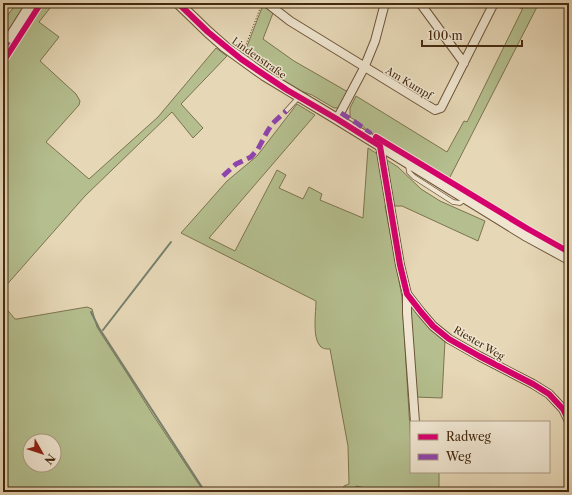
<svg xmlns="http://www.w3.org/2000/svg" width="572" height="495" font-family="'Libre Caslon Text',serif">
	<style>
		.green { fill: #b4be8e; stroke: #7c744e; fill-rule: evenodd }
		.lines { fill: none; stroke-linecap: round; stroke-linejoin: round }
		.stream { stroke: #76806e; stroke-width: 2 }
		.service-casing { stroke: #6d5539; stroke-width: 5.5 }
		.minor-casing { stroke: #6d5539; stroke-width: 10 }
		.tertiary-casing { stroke: #6d5539; stroke-width: 12 }
		.path { stroke: #452a0f; stroke-width: 1; stroke-dasharray: 1 2; stroke-linecap: butt }
		.service { stroke: #efe5d0; stroke-width: 4 }
		.minor { stroke: #efe5d0; stroke-width: 8 }
		.tertiary { stroke: #efe5d0; stroke-width: 10 }
		.quiet { stroke: #8e44ad; stroke-width: 5; stroke-dasharray: 10 5; stroke-linecap: butt }
		.cycleway-casing { stroke: #efe5d0; stroke-width: 8 }
		.cycleway { stroke: #d6006c; stroke-width: 6 }
		.labels { text-anchor: middle; dominant-baseline: central; stroke-width: 3; stroke-linejoin: round; paint-order: stroke }
		.street-label { font-size: 10px; fill: #452a0f; stroke: #efe5d0 }
	</style>
	<rect width="100%" height="100%" fill="#e6d7b6"/>
	<filter id="stains"><feTurbulence type="fractalNoise" baseFrequency=".005" numOctaves="4"/><feColorMatrix values="0 0 0 0 .2 0 0 0 0 .09 0 0 0 0 .02 0 0 0 .5 -.17"/></filter>
	<radialGradient id="worn" r=".72"><stop offset=".6" stop-color="#630" stop-opacity="0"/><stop offset="1" stop-color="#630" stop-opacity=".3"/></radialGradient>
	<g class="green">
		<path d="M17,3H26L3,39V21Z"/>
		<path d="M42,3H54L39,22L59,37L40,61L76,94L80,101L79,105L46,142L89,179L158,117L216,48L227,56L181,104L203,128L193,138L172,112L85,196L3,289V66Z"/>
		<path d="M520,3H539L449,179L367,130L358,122L350,117V108L356,96L447,152L464,121L467,122L522,10L523,7Z"/>
		<path d="M263,5L273,13L263,39L294,61L348,92L340,106L337,108H334L312,95L301,91L292,86L262,67L244,54Z"/>
		<path d="M297,104L315,115L209,238L235,251L277,170L286,175L279,188L303,199L309,187L322,194L320,200L363,218L368,148L398,167L421,189L440,201L485,221L478,241L402,206H385L402,297L411,446V472H439V492H386L370,489L356,486L354,492H340L344,486L349,484L348,446L330,349C326,349 323,349 320,346C312,337 316,312 316,301L181,233L227,181L257,156Z"/>
		<path d="M3,305L15,319H17L87,307L92,309L97,327L102,335L128,375L153,415L204,492H3ZM30,441H54V465H30Z"/>
		<path d="M409,306H411L413,307L426,324L445,340L442,398L416,397Z"/>
	</g>
	<g class="lines">
		<g class="stream">
			<path d="M91,312L99,328L205,492"/>
			<path d="M103,330L171,242"/>
			<path d="M344,492C351,488 356,490 364,492"/>
		</g>
		<g class="service-casing">
			<g id="service">
				<path d="M286,111L299,97"/>
				<path d="M408,165L409,172L414,177L453,202L460,203L465,199"/>
			</g>
		</g>
		<g class="minor-casing">
			<g id="minor">
				<path d="M267,3L290,21L435,110L441,108L494,3"/>
				<path d="M392,3H396"/>
				<path d="M420,3L464,63"/>
				<path d="M337,119L364,68L375,41L385,3"/>
				<path d="M380,146L400,265L407,294L421,312L433,326L449,339L479,356L533,384L549,394L563,409L569,421"/>
				<path d="M407,294V313L415,422"/>
			</g>
		</g>
		<g class="tertiary-casing">
			<g id="tertiary">
				<path d="M178,3L208,32L225,47L264,75L337,119L525,235L569,259"/>
				<path d="M3,49L32,3"/>
			</g>
		</g>
		<path class="path" d="M244,50L261,6"/>
		<use href="#service" class="service"/>
		<use href="#minor" class="minor"/>
		<use href="#tertiary" class="tertiary"/>
		<g class="quiet">
			<path d="M513,3L523,7"/>
			<path d="M3,42L13,47"/>
			<path d="M341,113L358,124L371,134"/>
			<path d="M223,176L236,164L251,157L258,149L267,132L272,124L286,111"/>
		</g>
		<g class="cycleway-casing">
			<g id="cycleway">
				<path d="M178,3L208,32L241,59L287,90L337,119L380,146L400,265L407,294L421,312L433,326L449,339L479,356L533,384L549,394L563,409L569,421"/>
				<path d="M3,62L41,3"/>
				<path d="M376,137L528,229L569,252"/>
			</g>
		</g>
		<use href="#cycleway" class="cycleway"/>
	</g>
	<g class="labels">
		<g class="street-label">
			<text transform="translate(259 58) rotate(35)">Lindenstraße</text>
			<text transform="translate(409 83) rotate(31)">Am Kumpf</text>
			<text transform="translate(479 343) rotate(30)">Riester Weg</text>
		</g>
	</g>
	<rect width="572" height="495" fill="none" stroke="#e6d7b6" stroke-width="16"/>
	<rect x="4" y="4" width="564" height="487" fill="none" stroke="#452a0f" stroke-width="2"/>
	<rect x="8" y="8" width="556" height="479" fill="none" stroke="#452a0f"/>
	<rect x="410" y="421" width="140" height="52" fill="#efe5d0" stroke="#ab9a83"/>
	<rect x="418" y="434" width="20" height="6" fill="#d6006c" stroke="#ab9a83"/>
	<text x="446" y="441" font-size="12" fill="#452a0f">Radweg</text>
	<rect x="418" y="454" width="20" height="6" fill="#8e44ad" stroke="#ab9a83"/>
	<text x="446" y="461" font-size="12" fill="#452a0f">Weg</text>
	<g transform="translate(42 453) rotate(129)"><circle r="19" fill="#efe5d0" stroke="#ab9a83"/>
	<path d="M0-3L7 15L0 10L-7 15Z" fill="#8f2418"/>
	<text y="-6" font-size="11" font-weight="bold" text-anchor="middle" fill="#452a0f">N</text>
	</g>
	<path d="M422 40v6h100v-6" fill="none" stroke="#452a0f" stroke-width="2"/>
	<text x="428" y="40" font-size="12" fill="#452a0f" stroke="#efe5d0" stroke-width="3" paint-order="stroke">100 m</text>
	<rect width="100%" height="100%" filter="url(#stains)"/>
	<rect width="100%" height="100%" fill="url(#worn)"/>
</svg>
